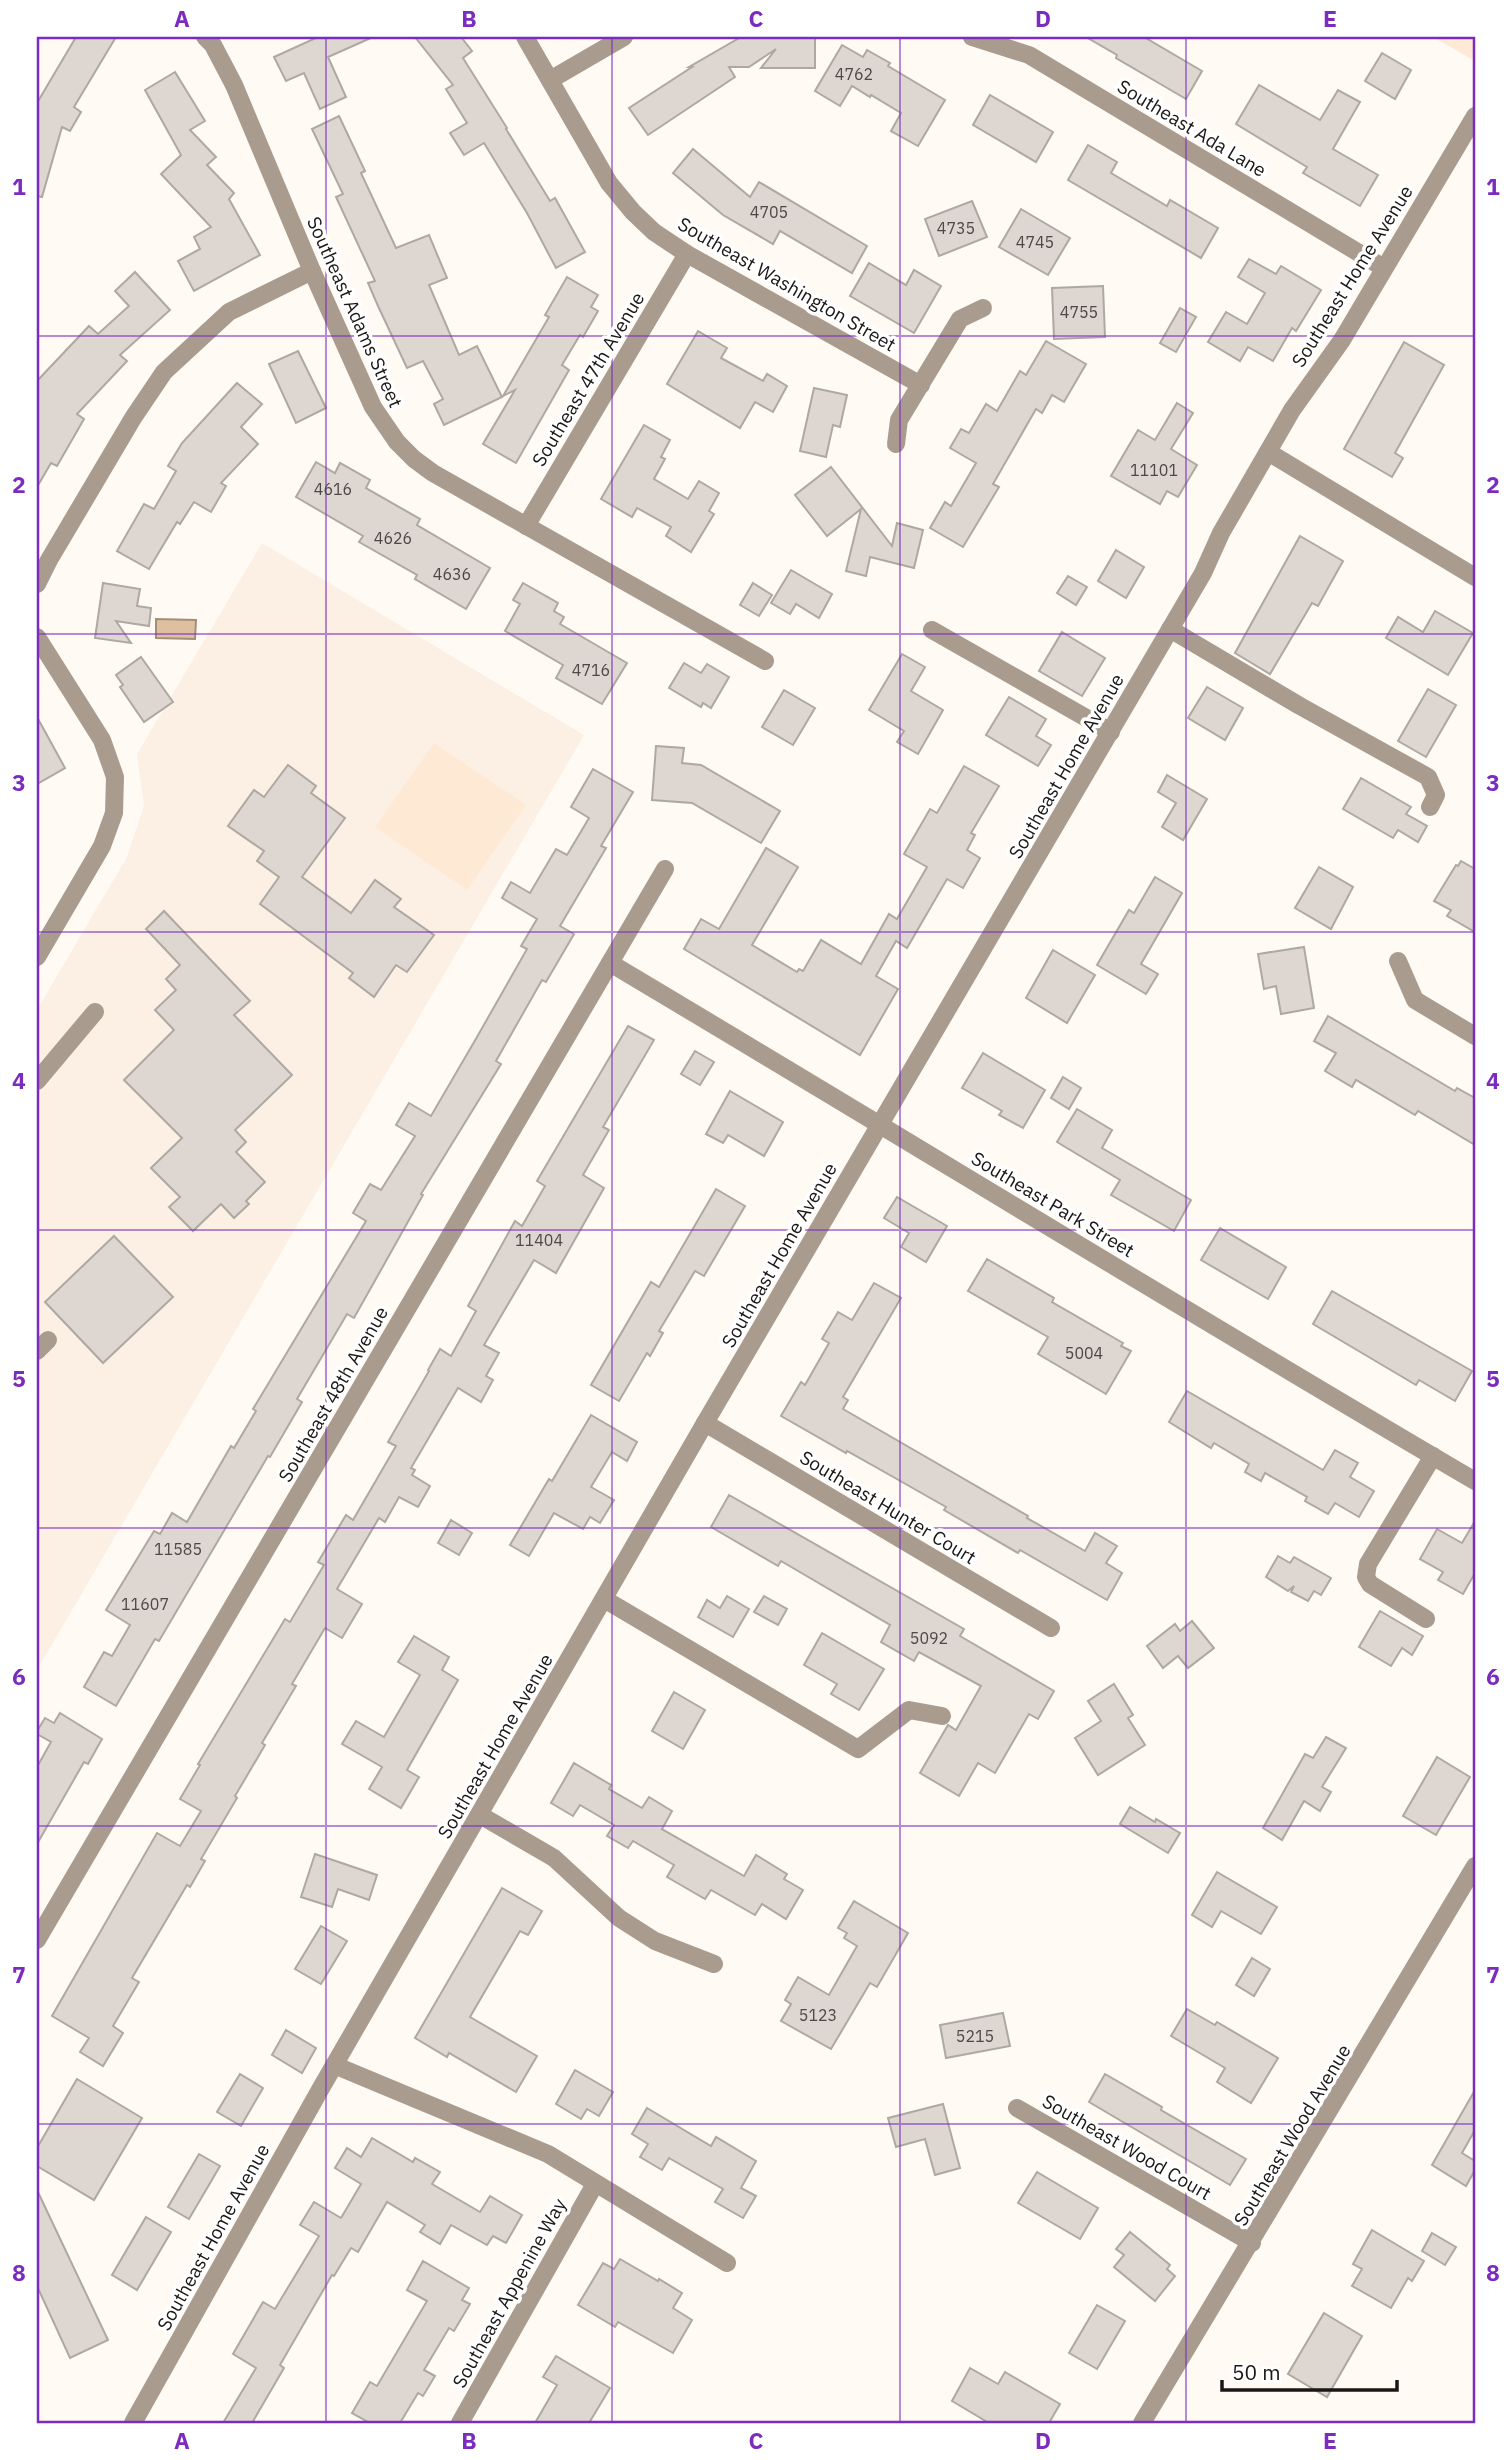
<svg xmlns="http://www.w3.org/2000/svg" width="1512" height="2460" font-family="'IBM Plex Sans',sans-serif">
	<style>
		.built { fill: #fcefe3 }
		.green { fill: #fee9d5 }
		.water { fill: #dec0a1; stroke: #a38e77; stroke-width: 2 }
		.building { fill: #ded7d1; stroke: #aea8a2; stroke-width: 2 }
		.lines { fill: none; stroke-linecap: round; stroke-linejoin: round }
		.minor { stroke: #a99c8f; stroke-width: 18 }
		.grid { fill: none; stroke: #7b2cbf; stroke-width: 2; stroke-opacity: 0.55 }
		.labels { text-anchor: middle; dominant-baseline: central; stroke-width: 7; stroke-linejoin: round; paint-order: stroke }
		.number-label { font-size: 16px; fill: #4b4845 }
		.street-label { font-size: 19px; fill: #1a1816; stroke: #fff }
		.neatline { fill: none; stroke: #7b2cbf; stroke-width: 2.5 }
		.grid-label { font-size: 23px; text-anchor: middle; font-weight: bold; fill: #7b2cbf }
	</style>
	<rect width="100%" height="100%" fill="#fffaf4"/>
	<path class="built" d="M262,543L584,735L37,1670V1010L127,857L144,806L137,754Z"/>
	<g class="green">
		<path d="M1433,37H1475V61Z"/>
		<path d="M434,743L526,805L467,890L375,827Z"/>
	</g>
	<path class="water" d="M156,619L196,620L195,639L156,638Z"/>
	<g class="building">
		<path d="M76,37H116L74,107L81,112L70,131L62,127L42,197L37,196V103Z"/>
		<path d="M318,37H373L328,57L346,97L320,109L304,73L286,81L274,57Z"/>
		<path d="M415,37H461L472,51L463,58L507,128L506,129L550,201L555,198L585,252L556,268L527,213L484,143L464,155L450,133L467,123L446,89L453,85Z"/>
		<path d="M741,37H815V68H761L776,49L749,67H729L735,77L648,135L629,108L692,67H689Z"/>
		<path d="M1086,37H1144L1202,71L1186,99L1116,58L1117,55Z"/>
		<path d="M842,45L863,57L867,50L890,63L888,66L945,100L918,146L891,131L901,113L871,95L870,97L852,86L840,106L815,91Z"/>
		<path d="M1382,53L1411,70L1395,99L1365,81Z"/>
		<path d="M175,72L205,121L190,130L216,157L207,165L234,193L229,199L260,255L194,291L178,261L200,249L194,237L211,227L161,174L181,155L145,90Z"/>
		<path d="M1259,85L1320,120L1338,90L1360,102L1333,149L1378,175L1360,206L1303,173L1307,167L1236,124Z"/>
		<path d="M990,95L1053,132L1036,162L973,125Z"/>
		<path d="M339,116L365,171L361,173L396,248L429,235L447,278L429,285L459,355L477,346L502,397L444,425L434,404L443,399L423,361L407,368L378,306L368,283L375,281L336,197L343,194L312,129Z"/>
		<path d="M1088,145L1117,162L1111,173L1167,206L1170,200L1218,228L1201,258L1068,180Z"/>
		<path d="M693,149L750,197L759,182L867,246L852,273L780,231L773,244L723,215L673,173Z"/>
		<path d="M972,201L987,237L939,256L925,219Z"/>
		<path d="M1021,209L1070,238L1048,275L999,247Z"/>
		<path d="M1249,259L1276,274L1281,266L1321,290L1296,331L1292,328L1273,361L1248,347L1240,361L1208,342L1226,312L1247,324L1265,293L1238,277Z"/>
		<path d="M869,263L906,285L914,270L941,286L914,333L850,296Z"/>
		<path d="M135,272L170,310L120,355L127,361L77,414L84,419L57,466L51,463L37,487V381L89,326L98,334L129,306L115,291Z"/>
		<path d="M567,277L598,295L591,307L598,311L583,337L580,335L562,365L569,370L516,463L483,444L515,390L503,396L549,317L545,315Z"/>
		<path d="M1103,286L1105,337L1054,339L1052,288Z"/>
		<path d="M1180,308L1196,317L1176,352L1160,343Z"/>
		<path d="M698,331L727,348L721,358L763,381L767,374L787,386L773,412L755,402L740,428L667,384Z"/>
		<path d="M1046,341L1086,364L1064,402L1052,395L1042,413L1036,409L993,484L999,487L963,547L930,528L945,502L951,506L976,463L950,448L961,429L969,433L986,404L997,411L1020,371L1026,375Z"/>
		<path d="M1404,342L1444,365L1395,453L1403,458L1392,477L1344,449Z"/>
		<path d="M298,351L326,408L296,423L269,364Z"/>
		<path d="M237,383L262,404L241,427L258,444L221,483L226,486L211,512L194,502L180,524L177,522L149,569L117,551L144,504L154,509L176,471L168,466L182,443Z"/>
		<path d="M814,388L847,395L840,427L833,425L826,457L800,451Z"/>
		<path d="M1177,403L1193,413L1171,449L1197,465L1178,497L1167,491L1160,504L1111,476L1138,430L1155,440Z"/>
		<path d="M644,425L670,440L661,457L665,459L654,479L688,499L699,481L719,493L709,511L714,514L691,552L666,536L671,527L637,508L632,517L601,499Z"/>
		<path d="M316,462L335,473L340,463L370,480L366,488L420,519L417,525L490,568L466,609L415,579L417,575L359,542L363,536L296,497Z"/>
		<path d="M831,467L892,546L897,523L923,530L914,568L870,557L866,576L846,571L861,509L827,536L795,495Z"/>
		<path d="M1300,536L1343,561L1318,606L1312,603L1270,674L1235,653Z"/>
		<path d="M1116,550L1144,567L1126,598L1098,581Z"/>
		<path d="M791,570L832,594L819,618L796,604L790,614L771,603Z"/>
		<path d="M1068,576L1087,587L1076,605L1057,593Z"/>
		<path d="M103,583L140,589L137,606L151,608L149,626L116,621L131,643L95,638Z"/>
		<path d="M523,583L558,603L554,611L564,617L560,624L627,663L602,704L556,678L563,665L505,631L520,604L513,600Z"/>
		<path d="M753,583L772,595L759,616L740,605Z"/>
		<path d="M1435,611L1473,633L1448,675L1386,638L1398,617L1423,632Z"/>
		<path d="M1062,632L1105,658L1082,696L1039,671Z"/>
		<path d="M902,654L925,667L911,691L943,710L918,754L897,742L904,731L869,710Z"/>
		<path d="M141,657L173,702L144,722L120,687L123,685L116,675Z"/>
		<path d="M684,663L701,673L707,664L729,677L711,708L703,703L701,707L669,688Z"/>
		<path d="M1207,687L1243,708L1225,740L1188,718Z"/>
		<path d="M1428,689L1456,705L1426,757L1398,741Z"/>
		<path d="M784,690L815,708L793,745L762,727Z"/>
		<path d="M1009,697L1046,719L1036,736L1051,745L1038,766L986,735Z"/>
		<path d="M37,717L65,768L37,784Z"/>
		<path d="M656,746L684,748L682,763L701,765L780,811L761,843L692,803L652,800Z"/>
		<path d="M288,765L316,786L311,793L345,818L302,877L351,913L375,880L401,899L394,907L434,935L407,972L396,965L374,997L349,978L353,973L260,904L279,877L257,861L264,851L228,826L254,790L264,797Z"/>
		<path d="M964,766L999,786L971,833L975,835L967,850L980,858L963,888L947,879L907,948L896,941L876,976L898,989L860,1055L684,949L701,919L719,929L766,848L798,867L752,945L797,972L799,969L803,971L821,940L861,964L889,914L897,919L927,867L904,854L930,809L937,813Z"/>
		<path d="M593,769L633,792L601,846L606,848L560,926L574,934L546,982L542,980L496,1061L501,1064L421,1194L423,1195L354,1318L347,1314L297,1399L302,1402L270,1457L268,1456L159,1641L155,1639L116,1706L84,1687L104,1652L112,1656L130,1625L106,1610L154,1531L160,1534L172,1513L187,1522L231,1446L234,1448L256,1411L253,1409L366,1221L353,1213L370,1184L381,1190L415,1136L396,1125L409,1103L431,1116L477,1037L527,949L521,946L537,919L502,898L511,882L530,893L556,849L567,855L589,818L571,807Z"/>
		<path d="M1167,775L1207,799L1183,840L1162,827L1176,803L1158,792Z"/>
		<path d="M1361,778L1411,807L1406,814L1427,826L1418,842L1398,830L1393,838L1343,809Z"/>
		<path d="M1461,861L1475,869V932L1447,916L1451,910L1434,901L1456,865L1458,866Z"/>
		<path d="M1319,867L1353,887L1331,929L1295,908Z"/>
		<path d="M1155,877L1182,893L1141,964L1158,974L1146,994L1097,965L1129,910L1134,913Z"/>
		<path d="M164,911L250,1001L234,1015L292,1075L235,1130L246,1142L236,1152L265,1182L246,1201L249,1204L234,1218L221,1204L193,1231L169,1207L180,1197L151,1168L182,1138L124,1080L174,1030L155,1010L176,990L166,979L180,965L146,929Z"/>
		<path d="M1304,947L1314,1008L1281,1014L1276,986L1264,989L1258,954Z"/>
		<path d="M1053,950L1095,975L1067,1023L1026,998Z"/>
		<path d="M1328,1016L1455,1091L1457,1088L1475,1098V1145L1418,1111L1415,1115L1356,1080L1352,1087L1325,1071L1336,1053L1314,1041Z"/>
		<path d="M628,1026L654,1040L603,1127L609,1130L583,1175L604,1188L556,1273L534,1260L484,1345L499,1353L486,1376L493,1380L481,1402L458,1388L411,1468L415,1470L412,1475L430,1486L418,1507L399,1497L385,1522L379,1518L337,1589L362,1604L342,1638L325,1628L292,1684L296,1686L262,1743L265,1745L235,1796L237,1798L201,1859L205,1861L190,1887L187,1885L132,1978L139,1982L113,2026L123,2033L103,2066L80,2052L89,2038L52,2016L157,1833L180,1846L201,1811L180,1799L200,1765L198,1764L285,1619L290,1622L324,1565L318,1562L346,1515L353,1520L396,1446L388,1442L429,1371L428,1370L440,1349L451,1356L476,1311L468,1306L515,1221L522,1226L545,1186L537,1181Z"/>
		<path d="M695,1051L714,1062L700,1085L681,1074Z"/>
		<path d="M983,1053L1045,1090L1023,1128L999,1115L1002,1111L962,1088Z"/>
		<path d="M1063,1077L1081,1088L1069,1109L1051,1098Z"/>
		<path d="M730,1091L783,1122L764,1156L728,1135L723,1143L706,1134Z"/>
		<path d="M1077,1109L1112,1130L1102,1148L1191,1200L1174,1231L1111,1195L1120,1180L1057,1142Z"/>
		<path d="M716,1189L745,1206L704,1276L695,1271L659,1331L663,1333L650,1356L647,1353L619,1401L591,1385L651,1282L659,1287Z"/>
		<path d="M897,1197L947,1226L926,1262L901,1247L909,1233L884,1218Z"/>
		<path d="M1220,1228L1286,1267L1268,1299L1201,1260Z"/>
		<path d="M114,1236L173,1297L103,1363L45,1302Z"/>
		<path d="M987,1259L1054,1298L1052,1302L1123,1343L1121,1346L1131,1351L1106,1394L1038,1354L1048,1337L968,1291Z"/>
		<path d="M874,1283L901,1298L843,1397L848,1400L843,1409L1028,1516L1027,1518L1085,1551L1095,1533L1117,1546L1106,1563L1122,1573L1107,1600L1020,1550L1018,1553L944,1510L946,1507L895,1478L847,1451L846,1453L781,1416L801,1382L805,1385L829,1343L822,1339L838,1312L852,1320Z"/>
		<path d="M1332,1291L1472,1371L1455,1401L1419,1380L1416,1385L1313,1324Z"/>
		<path d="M1187,1391L1323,1470L1335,1450L1358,1463L1350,1477L1374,1491L1359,1517L1335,1503L1328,1514L1305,1501L1307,1497L1265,1473L1261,1481L1245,1472L1249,1464L1214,1443L1211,1448L1169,1422Z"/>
		<path d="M591,1415L637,1442L627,1461L612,1452L591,1487L614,1500L600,1523L590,1517L583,1529L554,1513L529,1556L510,1545L549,1479L552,1481Z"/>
		<path d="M729,1495L964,1629L960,1636L1054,1691L1038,1719L1029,1714L995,1773L978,1763L959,1796L920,1773L948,1725L956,1730L981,1686L919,1652L914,1661L881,1642L890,1625L781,1561L778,1566L711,1527Z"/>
		<path d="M451,1520L472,1533L459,1555L438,1543Z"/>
		<path d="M1475,1521V1573L1463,1594L1438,1580L1443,1572L1420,1559L1437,1529L1462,1543Z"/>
		<path d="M1278,1556L1290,1563L1294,1557L1331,1578L1321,1595L1314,1591L1308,1601L1291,1592L1294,1586L1288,1591L1266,1577Z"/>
		<path d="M727,1596L749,1609L733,1637L698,1617L707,1600L720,1608Z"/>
		<path d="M764,1596L787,1609L778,1625L754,1612Z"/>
		<path d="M1380,1611L1423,1636L1412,1655L1402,1648L1391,1666L1359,1647Z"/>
		<path d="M1192,1621L1214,1648L1188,1668L1178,1656L1163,1668L1147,1646L1175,1624L1180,1631Z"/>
		<path d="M822,1633L884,1669L859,1710L831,1694L837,1684L804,1665Z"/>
		<path d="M414,1636L449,1657L442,1670L458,1680L407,1770L419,1777L401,1808L369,1789L382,1767L342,1744L356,1721L384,1737L420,1675L398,1662Z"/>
		<path d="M1114,1684L1133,1715L1128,1718L1145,1745L1098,1775L1075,1738L1101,1721L1088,1701Z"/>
		<path d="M674,1692L705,1710L683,1749L652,1731Z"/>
		<path d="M60,1713L102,1739L88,1764L84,1762L37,1844V1767L51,1742L37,1734V1731L45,1718L54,1723Z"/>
		<path d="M1326,1737L1346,1748L1322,1787L1331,1792L1320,1811L1304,1801L1282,1840L1263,1828L1305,1754L1313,1758Z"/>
		<path d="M1437,1757L1470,1777L1436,1835L1403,1816Z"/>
		<path d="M574,1763L611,1785L609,1789L642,1808L649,1797L672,1811L662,1829L744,1876L756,1855L787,1874L784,1879L803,1890L786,1919L762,1904L755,1915L711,1890L705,1899L667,1877L674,1865L633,1841L628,1848L607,1836L614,1825L580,1805L573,1816L551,1803Z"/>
		<path d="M1130,1807L1155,1822L1156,1819L1180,1833L1168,1853L1120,1824Z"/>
		<path d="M315,1854L377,1875L369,1900L338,1889L332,1907L301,1897Z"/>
		<path d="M1217,1872L1277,1907L1261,1934L1221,1911L1212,1927L1192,1915Z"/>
		<path d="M502,1888L542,1911L528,1935L520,1931L470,2017L537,2056L516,2092L449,2053L447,2057L415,2038Z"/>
		<path d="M854,1901L908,1933L877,1987L870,1983L831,2049L781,2021L791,2004L785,2000L798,1977L829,1995L857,1946L844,1938L847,1933L838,1928Z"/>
		<path d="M321,1926L347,1941L321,1984L295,1969Z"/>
		<path d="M1252,1958L1270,1969L1254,1996L1236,1985Z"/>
		<path d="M1187,2009L1215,2025L1217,2022L1278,2058L1251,2103L1217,2082L1225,2068L1171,2036Z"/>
		<path d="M1003,2013L1010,2046L946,2058L940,2025Z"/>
		<path d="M286,2030L316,2048L302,2073L272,2055Z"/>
		<path d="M575,2070L613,2092L599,2116L587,2109L581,2119L556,2104Z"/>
		<path d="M240,2074L263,2088L241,2126L217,2112Z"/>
		<path d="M1105,2074L1162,2107L1161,2110L1246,2159L1230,2185L1089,2102Z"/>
		<path d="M77,2079L142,2118L94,2200L37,2166V2148Z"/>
		<path d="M1475,2090V2130L1462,2153L1475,2161V2170L1466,2186L1432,2165Z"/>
		<path d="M943,2104L960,2168L935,2175L925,2139L896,2147L888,2118Z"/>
		<path d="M647,2108L711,2146L716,2137L756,2161L741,2188L756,2196L743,2218L715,2202L723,2189L669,2158L662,2170L640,2157L648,2144L632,2134Z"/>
		<path d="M372,2138L413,2162L415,2158L440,2172L432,2184L480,2212L490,2196L522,2215L506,2243L493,2236L487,2245L451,2225L440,2244L420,2232L425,2225L387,2202L358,2252L351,2248L334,2276L332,2275L280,2365L284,2368L252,2423H223L256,2368L233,2354L263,2302L275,2309L319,2236L300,2225L314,2202L341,2218L361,2184L335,2168L347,2148L361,2157Z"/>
		<path d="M199,2154L220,2166L189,2219L168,2207Z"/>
		<path d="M1037,2172L1098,2208L1080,2239L1018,2203Z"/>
		<path d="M37,2190L108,2340L70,2358L37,2286Z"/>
		<path d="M146,2217L171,2232L137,2290L112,2275Z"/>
		<path d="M1372,2230L1424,2261L1412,2281L1408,2278L1391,2308L1352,2286L1362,2269L1353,2264Z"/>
		<path d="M1130,2232L1170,2265L1167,2269L1175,2276L1155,2301L1114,2267L1124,2255L1116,2249Z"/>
		<path d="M1432,2233L1456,2247L1445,2265L1422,2251Z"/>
		<path d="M620,2259L658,2281L659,2279L682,2293L673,2308L692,2320L673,2353L618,2322L615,2327L578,2305L603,2263L614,2269Z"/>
		<path d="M423,2261L469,2288L462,2300L470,2304L454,2331L449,2328L424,2370L435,2376L423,2396L418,2393L400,2423H370L352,2413L370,2382L377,2386L427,2301L407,2290Z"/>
		<path d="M1097,2305L1125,2321L1097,2369L1069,2353Z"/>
		<path d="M1324,2313L1362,2336L1327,2397L1288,2374Z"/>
		<path d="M556,2356L610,2388L589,2423H535L557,2385L543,2377Z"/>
		<path d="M970,2368L998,2384L1005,2372L1060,2404L1049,2423H989L952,2401Z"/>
	</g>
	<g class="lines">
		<g class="minor">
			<path d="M205,37L213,45L234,85L312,271L373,407L397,442L414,459L433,473L765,661"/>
			<path d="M525,37L609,183L633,212L654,232L687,254L921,385"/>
			<path d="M972,37L1029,55L1384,268"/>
			<path d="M550,80L624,37"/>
			<path d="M896,444L899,420L960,319L983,308"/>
			<path d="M1268,452L1475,577"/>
			<path d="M526,526L687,254"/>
			<path d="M37,584L49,560L133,418L164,372L229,312L312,271"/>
			<path d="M1170,629L1300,706L1428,777L1436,795L1430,807"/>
			<path d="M932,630L1111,732"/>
			<path d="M37,637L102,740L115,777L114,813L102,846L37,957"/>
			<path d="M1398,961L1415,1000L1475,1036"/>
			<path d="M610,963C899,1135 1185,1311 1475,1481"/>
			<path d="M37,1081L95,1012"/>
			<path d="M37,1351L48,1340"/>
			<path d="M705,1423L1051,1628"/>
			<path d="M604,1599L858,1749L909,1710L942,1716"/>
			<path d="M1426,1619L1370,1584L1366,1577L1368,1564L1433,1456"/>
			<path d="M480,1815L554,1858L619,1918L655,1941L714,1964"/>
			<path d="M37,1940L665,869"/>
			<path d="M334,2065L548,2154L727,2263"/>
			<path d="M1017,2108L1252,2243"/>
			<path d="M133,2423L321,2088L705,1423L1203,573L1221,533L1292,410L1342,340L1475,116"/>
			<path d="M460,2423L595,2184"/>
			<path d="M1142,2423L1475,1866"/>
		</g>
	</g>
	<path class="grid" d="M326,37V2423M612,37V2423M900,37V2423M1186,37V2423M37,336H1475M37,634H1475M37,932H1475M37,1230H1475M37,1528H1475M37,1826H1475M37,2124H1475"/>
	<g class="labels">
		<g class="number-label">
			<text x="854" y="74">4762</text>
			<text x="769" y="212">4705</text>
			<text x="956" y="228">4735</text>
			<text x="1035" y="242">4745</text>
			<text x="1079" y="312">4755</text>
			<text x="1154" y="470">11101</text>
			<text x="333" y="489">4616</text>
			<text x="393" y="538">4626</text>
			<text x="452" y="574">4636</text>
			<text x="591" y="670">4716</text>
			<text x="539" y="1240">11404</text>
			<text x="1084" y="1353">5004</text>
			<text x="178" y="1549">11585</text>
			<text x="145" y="1604">11607</text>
			<text x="929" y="1638">5092</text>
			<text x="818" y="2015">5123</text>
			<text x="975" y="2036">5215</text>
		</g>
		<g class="street-label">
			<text transform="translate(1192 128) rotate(31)">Southeast Ada Lane</text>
			<text transform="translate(1352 276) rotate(-58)">Southeast Home Avenue</text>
			<text transform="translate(787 284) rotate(30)">Southeast Washington Street</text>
			<text transform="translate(355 312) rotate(66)">Southeast Adams Street</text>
			<text transform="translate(588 379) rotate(-59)">Southeast 47th Avenue</text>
			<text transform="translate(1066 766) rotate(-60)">Southeast Home Avenue</text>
			<text transform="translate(1053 1204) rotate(31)">Southeast Park Street</text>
			<text transform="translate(779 1255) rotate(-60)">Southeast Home Avenue</text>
			<text transform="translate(333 1394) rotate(-60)">Southeast 48th Avenue</text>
			<text transform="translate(888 1507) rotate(31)">Southeast Hunter Court</text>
			<text transform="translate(495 1746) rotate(-60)">Southeast Home Avenue</text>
			<text transform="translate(1292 2135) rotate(-59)">Southeast Wood Avenue</text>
			<text transform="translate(1127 2147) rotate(30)">Southeast Wood Court</text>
			<text transform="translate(213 2237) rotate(-61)">Southeast Home Avenue</text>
			<text transform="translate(509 2293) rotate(-61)">Southeast Appenine Way</text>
		</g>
	</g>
	<rect width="1512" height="2460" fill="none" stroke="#ffffff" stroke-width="77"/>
	<path d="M1222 2380v10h175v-10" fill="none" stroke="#1a1816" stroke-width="3.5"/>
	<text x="1232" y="2380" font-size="21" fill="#1a1816" stroke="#ffffff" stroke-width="5" paint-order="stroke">50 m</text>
	<rect x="38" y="38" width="1436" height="2384" class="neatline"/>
	<g class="grid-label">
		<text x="182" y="27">A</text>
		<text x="469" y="27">B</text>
		<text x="756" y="27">C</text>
		<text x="1043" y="27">D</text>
		<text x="1330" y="27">E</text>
		<text x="19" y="195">1</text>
		<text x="1493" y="195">1</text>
		<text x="19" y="493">2</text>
		<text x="1493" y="493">2</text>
		<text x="19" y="791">3</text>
		<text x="1493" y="791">3</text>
		<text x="19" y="1089">4</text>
		<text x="1493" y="1089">4</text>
		<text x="19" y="1387">5</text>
		<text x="1493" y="1387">5</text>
		<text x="19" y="1685">6</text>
		<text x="1493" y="1685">6</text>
		<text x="19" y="1983">7</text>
		<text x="1493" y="1983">7</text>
		<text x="19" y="2281">8</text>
		<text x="1493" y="2281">8</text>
		<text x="182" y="2449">A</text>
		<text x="469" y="2449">B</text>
		<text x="756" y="2449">C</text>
		<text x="1043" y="2449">D</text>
		<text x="1330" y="2449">E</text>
	</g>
</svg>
